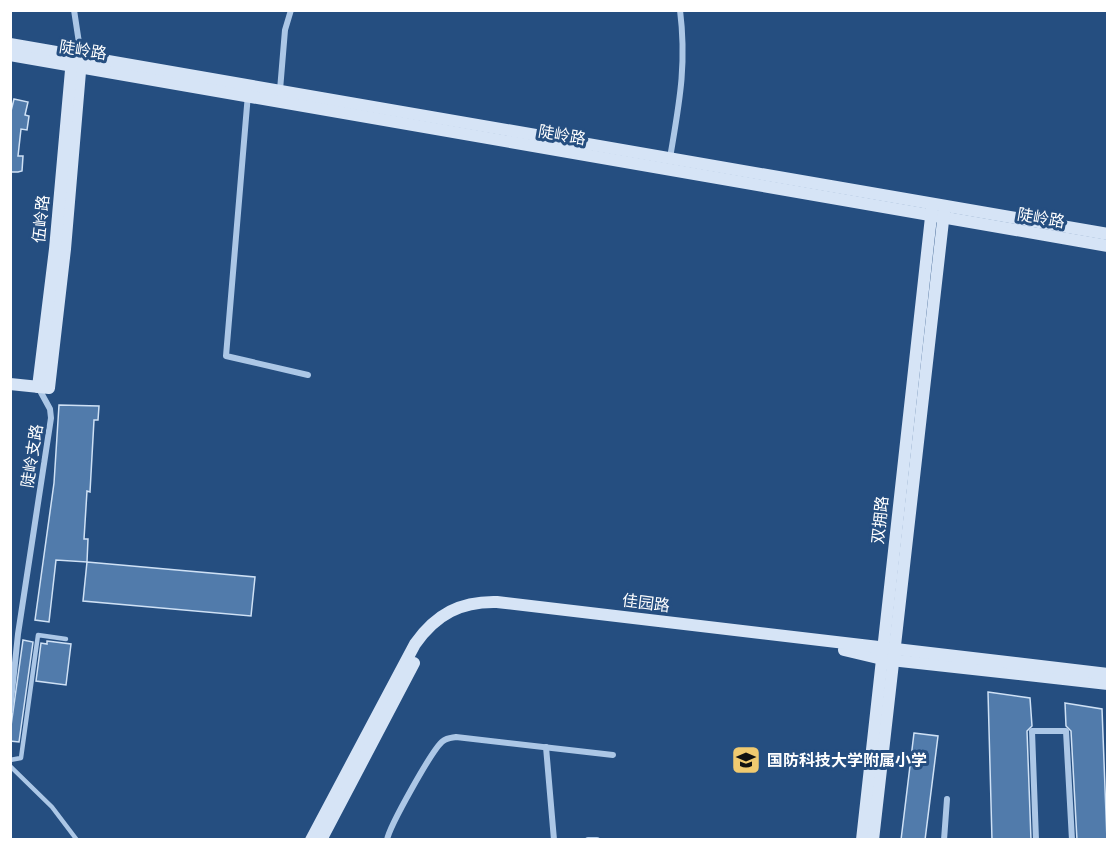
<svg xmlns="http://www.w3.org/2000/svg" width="1118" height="850" font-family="Jost,'Noto Sans SC',sans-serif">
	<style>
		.building { fill: #517bab; stroke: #cfe1f5; stroke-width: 1.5 }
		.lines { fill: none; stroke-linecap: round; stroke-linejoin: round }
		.lane { stroke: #acc7e6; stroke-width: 4.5 }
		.street { stroke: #acc7e6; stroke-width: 6 }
		.secondary { stroke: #d6e4f6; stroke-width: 12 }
		.labels { text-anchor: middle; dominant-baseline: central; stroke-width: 6; stroke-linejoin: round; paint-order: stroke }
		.street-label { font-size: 16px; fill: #fff; stroke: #254e80 }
		.poi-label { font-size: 16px; font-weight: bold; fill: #fff; stroke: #254e80; text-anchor: start }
	</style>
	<rect width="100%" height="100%" fill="#254e80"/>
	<g class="building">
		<path d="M14,99L28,102L25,115L29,116L27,130L21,129L18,156H23L22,171L18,172H10V115Z"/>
		<path d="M59,405L99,406L98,420H94L90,492L87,491L84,539H88L87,562L56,560L49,622L35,620L54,483Z"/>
		<path d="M87,562L255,577L251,616L83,601Z"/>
		<path d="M23,640L33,642L19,742L10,741V733Z"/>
		<path d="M47,641L71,644L66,685L36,681L41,643L47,644Z"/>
		<path d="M988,692L1030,698L1032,726L1027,731L1031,840H992Z"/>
		<path d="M1065,703L1102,709L1107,840H1077L1071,731L1066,726Z"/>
		<path d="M914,733L938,736L925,840H901Z"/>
	</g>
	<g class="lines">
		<g class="lane">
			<path d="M10,760L21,758L38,635L66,639"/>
			<path d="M10,766L52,807L77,840"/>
		</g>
		<g class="street">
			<path d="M74,10L81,56"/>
			<path d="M280,90L285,30L291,10"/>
			<path d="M248,94L226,356L308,375"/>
			<path d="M670,158C679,104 687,66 680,10"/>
			<path d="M10,711L18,634L51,418L50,409L38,387"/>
			<path d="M546,747L554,840"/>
			<path d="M387,840C389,827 433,748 443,741C447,738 451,738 456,737L613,755"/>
			<path d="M588,840H597"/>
			<path d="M944,840L947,799"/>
			<path d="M1036,840L1032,731H1066L1072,840"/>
		</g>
		<g class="secondary">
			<path d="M10,44L1108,234"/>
			<path d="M10,55L1108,246"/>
			<path d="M10,384L49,388L65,249L81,60"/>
			<path d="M38,387L55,249L72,59"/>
			<path d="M844,650L882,659L1108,684"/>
			<path d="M311,840L415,644C436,614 461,601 497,602L1108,674"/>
			<path d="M321,840L414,663"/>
			<path d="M862,840L932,208"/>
			<path d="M873,840L944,212"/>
		</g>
	</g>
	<defs>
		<g id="school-square" transform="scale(1.5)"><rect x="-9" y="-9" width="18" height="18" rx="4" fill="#f0ca70" stroke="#254e80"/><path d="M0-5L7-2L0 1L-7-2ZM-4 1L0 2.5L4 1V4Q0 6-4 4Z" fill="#111"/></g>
	</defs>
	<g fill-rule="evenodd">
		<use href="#school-square" x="746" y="760"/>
	</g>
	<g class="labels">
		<g class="street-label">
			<text transform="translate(83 50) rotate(9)">陡岭路</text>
			<text transform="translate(562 135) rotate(10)">陡岭路</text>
			<text transform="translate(1041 218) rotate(10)">陡岭路</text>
			<text transform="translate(41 219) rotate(-84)">伍岭路</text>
			<text transform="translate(32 456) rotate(-81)">陡岭支路</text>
			<text transform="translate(880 520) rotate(-84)">双拥路</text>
			<text transform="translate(646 603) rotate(7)">佳园路</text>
		</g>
		<g class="poi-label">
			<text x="767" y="760">国防科技大学附属小学</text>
		</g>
	</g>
	<rect width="1118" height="850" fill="none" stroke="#ffffff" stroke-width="24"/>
</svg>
